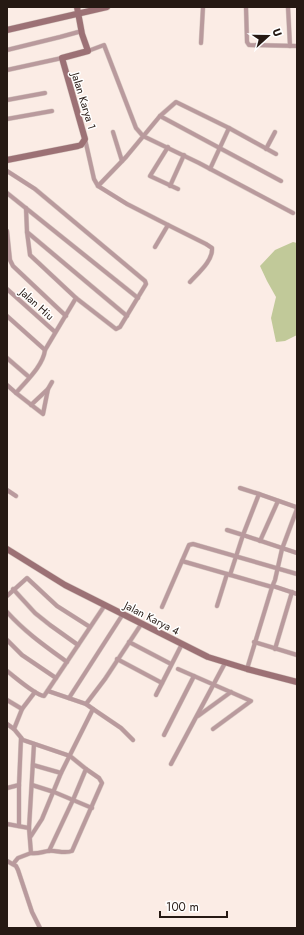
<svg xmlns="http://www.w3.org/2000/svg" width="304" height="935" font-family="Jost,sans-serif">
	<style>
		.green { fill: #c1c999 }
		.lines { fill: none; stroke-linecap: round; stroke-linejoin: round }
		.street-casing { stroke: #d9cac3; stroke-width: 5 }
		.secondary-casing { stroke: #d9cac3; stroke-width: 7 }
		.street { stroke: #b99a9d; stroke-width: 4 }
		.secondary { stroke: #9c7175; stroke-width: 6 }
		.labels { text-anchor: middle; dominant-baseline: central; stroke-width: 3; stroke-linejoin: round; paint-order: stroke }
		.street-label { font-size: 11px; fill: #261913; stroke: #fff }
	</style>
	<rect width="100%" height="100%" fill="#fbece5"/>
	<path class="green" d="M293,242L297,243V335L285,341L276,342L271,318L276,297L267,281L260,266L275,250Z"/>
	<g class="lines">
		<g class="street-casing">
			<g id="street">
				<path d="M246,7L247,42L249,45L297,46"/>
				<path d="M288,7L290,46"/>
				<path d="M201,43L203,7"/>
				<path d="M7,50L60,37L82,31"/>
				<path d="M88,51L104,45L136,128L143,136L199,163L293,213"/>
				<path d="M7,70L62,58"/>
				<path d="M7,100L45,93"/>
				<path d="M160,116L281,181"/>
				<path d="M7,119L52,111"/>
				<path d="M113,132L122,161"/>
				<path d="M85,139L94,179L98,186L126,157L160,116L176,102L229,128L276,154"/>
				<path d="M168,147L150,176L178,189"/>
				<path d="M266,149L275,132"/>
				<path d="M210,169L229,128"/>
				<path d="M7,171L35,189L145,281L146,284L120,327L116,329L76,298L30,255L27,232"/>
				<path d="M98,186L127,204L168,225L155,247"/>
				<path d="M170,186L184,155"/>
				<path d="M7,193L138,298"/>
				<path d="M26,208L27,232L127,316"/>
				<path d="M168,225L206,244L212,248C213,261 198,273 190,282"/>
				<path d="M7,231L10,260L13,266L66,316"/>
				<path d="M7,289L55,332"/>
				<path d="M7,316L45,350L76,298"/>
				<path d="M7,358L29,377"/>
				<path d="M7,385L16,393C26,381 43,366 45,350"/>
				<path d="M16,393L43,414L48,389L52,382"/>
				<path d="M31,405L48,389"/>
				<path d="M240,488L259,494"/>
				<path d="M7,490L16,496"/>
				<path d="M297,509L296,507L259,494L243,535L297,553"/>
				<path d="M227,530L243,535L230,575"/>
				<path d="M260,541L278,501"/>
				<path d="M182,561L189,545L193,544L297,574"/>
				<path d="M273,586L297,594"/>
				<path d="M272,587L275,580L282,549L297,509"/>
				<path d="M13,589L35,613L50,625L78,645"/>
				<path d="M7,596L27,578L57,606L90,627"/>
				<path d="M217,606L227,574"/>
				<path d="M162,607L182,561L272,587L247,669"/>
				<path d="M7,612C25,632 45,646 67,662"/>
				<path d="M7,640L22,655L56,678"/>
				<path d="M129,642L171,664"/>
				<path d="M254,642L297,655"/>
				<path d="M275,649L292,592"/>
				<path d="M117,659L162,683"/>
				<path d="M178,669L251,701L213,729"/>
				<path d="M7,671C15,677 35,695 44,696L105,605"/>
				<path d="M156,695L182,644"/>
				<path d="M69,698L123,614"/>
				<path d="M7,700L22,709L35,692"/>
				<path d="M86,704L105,679L142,623"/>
				<path d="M93,709L121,728L133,740"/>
				<path d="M198,716L231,692"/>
				<path d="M7,724L14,729L22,709"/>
				<path d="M14,729L23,740L70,756L86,769L73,800L54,792L32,785"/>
				<path d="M164,735L194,676"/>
				<path d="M34,744L29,828L31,853C37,854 42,852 48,851C56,850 64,854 72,851L102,783L99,778L86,769"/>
				<path d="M171,764L225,663"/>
				<path d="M33,765L61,773"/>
				<path d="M7,788L19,785"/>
				<path d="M7,824L29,828"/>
				<path d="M19,826V785L21,738"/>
				<path d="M31,836L42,819L61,773L93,709L86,704L48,691"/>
				<path d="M49,851L73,800L92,808"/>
				<path d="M7,861L16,866L18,870L32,912L40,928"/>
				<path d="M13,864L18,858L31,853"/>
			</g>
		</g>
		<g class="secondary-casing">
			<g id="secondary">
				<path d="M7,30L107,7"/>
				<path d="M7,160L78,146L81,145L85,139L62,58L88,51L82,34L77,7"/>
				<path d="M7,549L65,585L208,657L247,669L297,682"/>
			</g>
		</g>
		<use href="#street" class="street"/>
		<use href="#secondary" class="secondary"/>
	</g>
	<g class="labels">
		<g class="street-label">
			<text transform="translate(84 101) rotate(73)">Jalan Karya 1</text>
			<text transform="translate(37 304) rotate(42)">Jalan Hiu</text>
			<text transform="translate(152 618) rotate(27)">Jalan Karya 4</text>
		</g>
	</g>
	<rect width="304" height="935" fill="none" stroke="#261913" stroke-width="16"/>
	<g transform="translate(268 36) rotate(69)" stroke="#ffffff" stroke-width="3" paint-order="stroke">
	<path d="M0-3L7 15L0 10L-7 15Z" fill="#261913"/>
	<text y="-6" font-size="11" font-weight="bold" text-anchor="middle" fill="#261913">U</text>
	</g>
	<path d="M160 911v6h67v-6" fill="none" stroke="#261913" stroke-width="2"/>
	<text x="166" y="911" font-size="12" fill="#261913" stroke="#ffffff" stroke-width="3" paint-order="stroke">100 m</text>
</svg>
